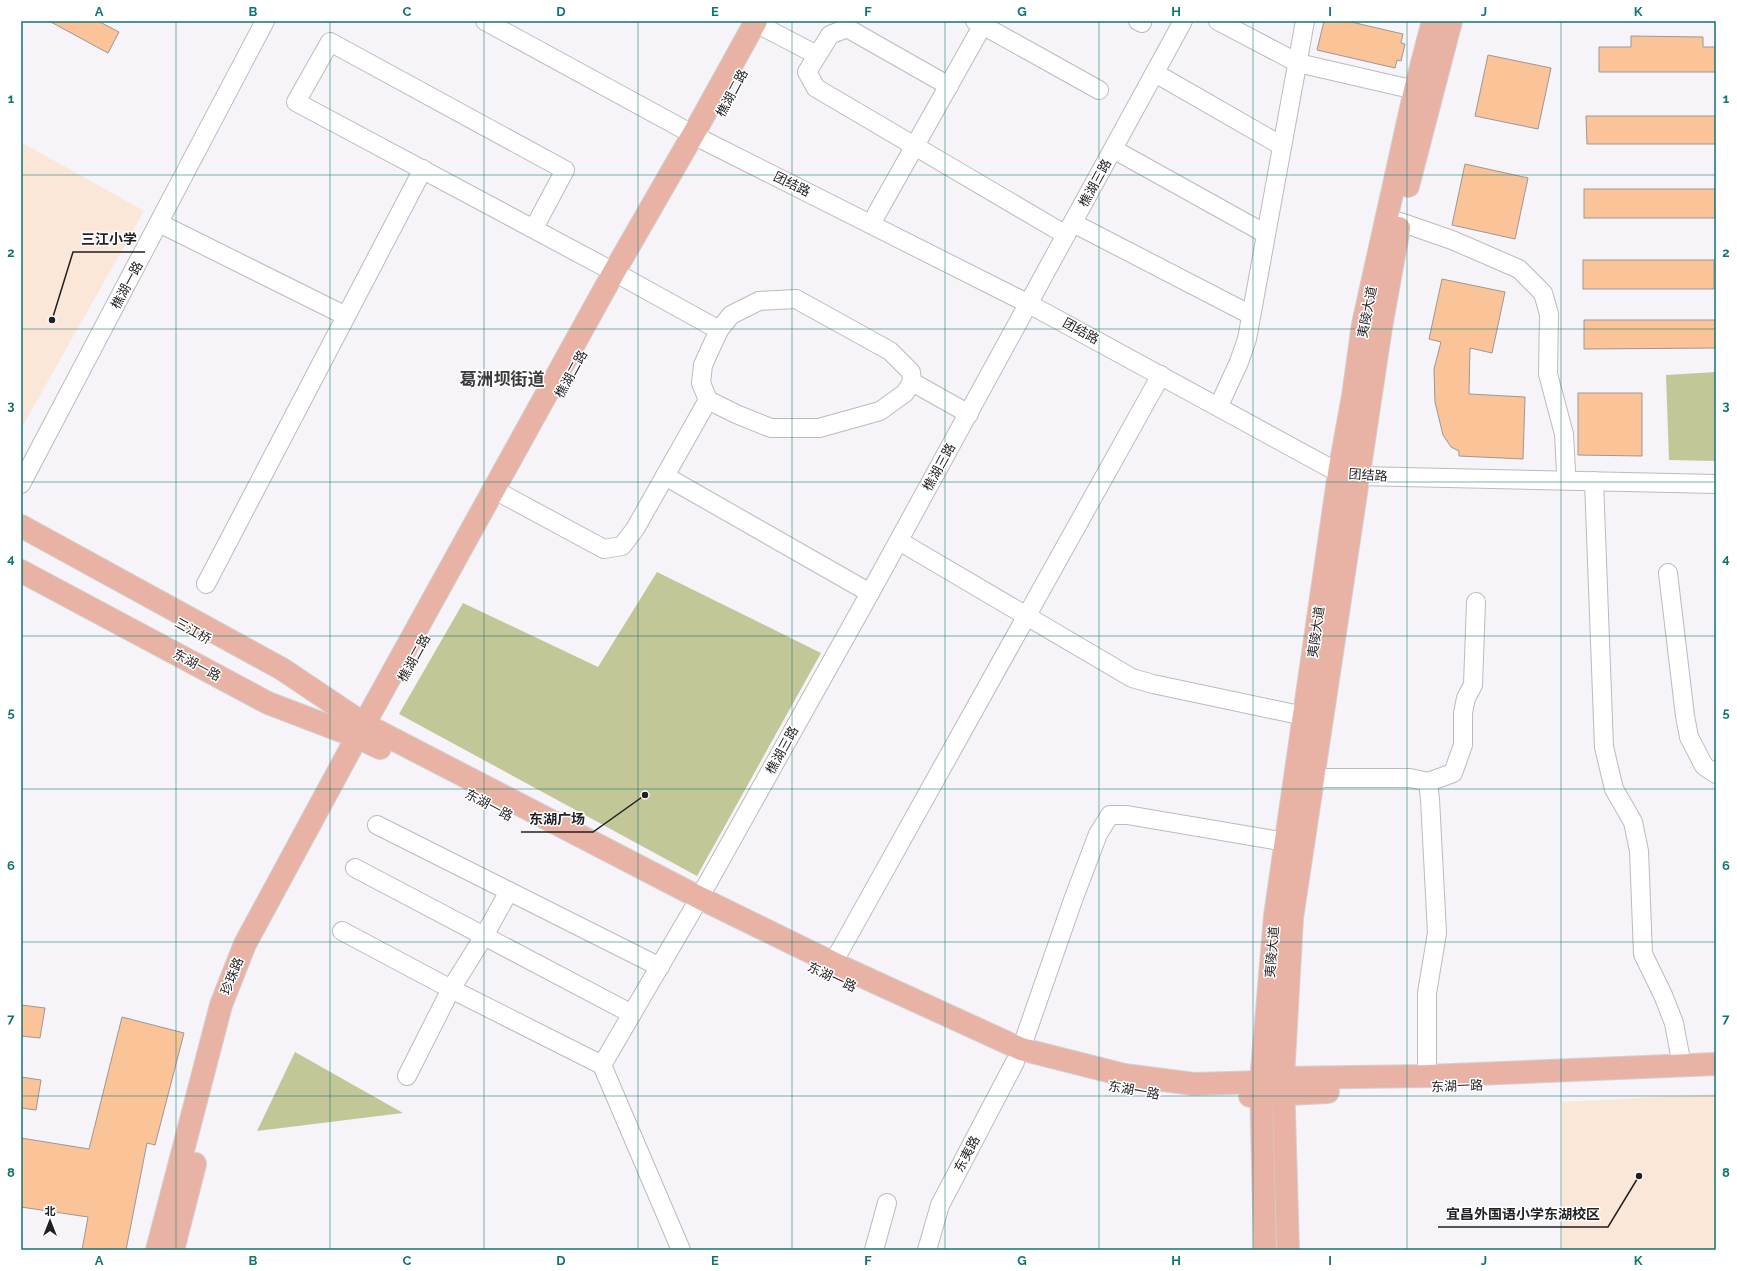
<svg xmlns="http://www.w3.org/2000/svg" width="1737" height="1271" font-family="Raleway,'Noto Sans SC',sans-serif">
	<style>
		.education { fill: #fbe7d7 }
		.green { fill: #c3c696 }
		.building { fill: #fac498; stroke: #9b9895 }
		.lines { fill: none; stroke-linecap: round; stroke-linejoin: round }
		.minor-casing { stroke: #bdbabe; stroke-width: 20 }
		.major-casing { stroke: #d2d2d3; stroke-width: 24 }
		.minor { stroke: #fff; stroke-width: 18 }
		.major { stroke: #e8b3a4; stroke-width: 22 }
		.grid { fill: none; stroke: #0f766e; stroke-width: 1; stroke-opacity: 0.55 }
		.labels { text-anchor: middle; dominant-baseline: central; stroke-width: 3; stroke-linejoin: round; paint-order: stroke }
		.street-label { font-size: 13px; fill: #201f21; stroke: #fff }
		.district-label { font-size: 17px; font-weight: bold; fill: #3b393c; stroke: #fff }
		.leader { fill: none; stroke: #201f21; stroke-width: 1.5 }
		.callout-dot { fill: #201f21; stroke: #fff; stroke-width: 1.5 }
		.callout-label { font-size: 14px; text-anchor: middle; font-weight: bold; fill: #201f21; stroke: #fff; stroke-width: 3; stroke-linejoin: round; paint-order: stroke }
		.neatline { fill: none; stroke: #0f766e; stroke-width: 1.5 }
		.grid-label { font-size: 13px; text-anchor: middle; font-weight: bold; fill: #0f766e }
	</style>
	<rect width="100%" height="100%" fill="#f6f4f8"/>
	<g class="education">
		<path d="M21,142L144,211L21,429Z"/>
		<path d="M1716,1094V1250H1562V1102Z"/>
	</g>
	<g class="green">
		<path d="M1716,372V461L1669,460L1666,375Z"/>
		<path d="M657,572L821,653L697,876L399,714L463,603L598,667Z"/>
		<path d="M295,1052L403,1113L257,1131Z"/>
	</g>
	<g class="building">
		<path d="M49,21H98L119,32L108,53Z"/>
		<path d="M1324,21H1347L1403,34L1401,43L1405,44L1401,61L1397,60L1395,68L1317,50Z"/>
		<path d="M1631,36L1703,37V47H1716V72H1599V47H1631Z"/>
		<path d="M1488,55L1551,68L1538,129L1475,116Z"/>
		<path d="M1586,116H1716V144H1587Z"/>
		<path d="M1465,164L1528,178L1515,239L1452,225Z"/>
		<rect x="1584" y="189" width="131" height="29"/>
		<rect x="1583" y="260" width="131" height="29"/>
		<path d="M1442,279L1505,292L1492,353L1470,348L1469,394L1525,397L1523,459L1459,456V451L1451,447L1443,435L1435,402L1434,369L1441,342L1429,339Z"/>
		<path d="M1584,320H1715V348L1584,349Z"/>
		<path d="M1578,393H1642V456L1578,455Z"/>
		<path d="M21,1005L45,1008L40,1038L21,1036Z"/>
		<path d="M122,1017L184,1033L155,1145L147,1143L126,1250H82L88,1217L21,1207V1138L89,1149Z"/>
		<path d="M21,1077L41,1080L36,1110L21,1108Z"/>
	</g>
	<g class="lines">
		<g class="minor-casing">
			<g id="minor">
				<path d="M485,21L705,141L1029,304L1339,473L1358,476L1716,484"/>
				<path d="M975,21L1099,90"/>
				<path d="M1138,21L1142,23"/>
				<path d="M1218,21L1298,63L1415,90"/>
				<path d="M767,29L817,55"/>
				<path d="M1155,73L1282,146"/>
				<path d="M949,86L847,28L830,35L807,72L816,88L1066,235"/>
				<path d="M1113,149L1266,234"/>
				<path d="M876,215L985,21"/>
				<path d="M1400,222L1452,240L1519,269L1543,293L1549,314L1548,374L1564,434L1566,471"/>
				<path d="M159,223L346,316"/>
				<path d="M1073,223L1251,315"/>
				<path d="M534,228L565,170L330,42L296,102L614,272"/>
				<path d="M625,278L719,330"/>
				<path d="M796,299L890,351L911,372L912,382L905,393L880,411L819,428H771L736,414L708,400L701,383L703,365L719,330L731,315L759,301Z"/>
				<path d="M912,382L969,414"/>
				<path d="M1222,399L1239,362L1247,339L1305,21"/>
				<path d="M665,476L870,593"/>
				<path d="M1594,481L1604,747L1614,789L1633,822L1639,851L1643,954L1663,995L1674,1023L1682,1066"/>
				<path d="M21,484L265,21"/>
				<path d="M504,495L604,549L622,546L635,529L708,400"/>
				<path d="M899,541L1132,678L1153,684L1304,716"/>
				<path d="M1668,573L1685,716L1689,737L1704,766L1716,774"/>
				<path d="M206,584L423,169"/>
				<path d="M1313,778H1410L1428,782L1430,799L1437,933L1427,993V1076"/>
				<path d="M1428,782L1453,773L1463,745V713L1466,698L1473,685L1476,602"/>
				<path d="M377,825L660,967"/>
				<path d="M355,868L632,1014"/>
				<path d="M342,931L451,989L602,1065"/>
				<path d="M833,963L1161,375"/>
				<path d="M1021,1049L1073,900L1098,834L1110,815H1127L1286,842"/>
				<path d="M407,1076L451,989L484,936L509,891"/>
				<path d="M681,1250L602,1065L692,911L870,593L1183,21"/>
				<path d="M874,1250L887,1203"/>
				<path d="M927,1250L940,1205L1015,1062"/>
			</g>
		</g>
		<g class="major-casing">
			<g id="major">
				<path d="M1408,186L1451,21"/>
				<path d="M21,526L282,669L364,724L700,898L833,963L1021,1049L1124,1075L1194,1084L1261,1082L1283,1078L1427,1076L1716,1064"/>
				<path d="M21,571L268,703L357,737L380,748"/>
				<path d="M1250,1096L1328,1092"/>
				<path d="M157,1250L221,1005L245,944L357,737L614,272L698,126L756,21"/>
				<path d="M173,1250L195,1164"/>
				<path d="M1265,1250L1261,1082L1275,916L1339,473L1353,396L1363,324L1415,90L1433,21"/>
				<path d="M1288,1250L1283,1078L1292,918L1381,327L1399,228"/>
			</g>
		</g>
		<use href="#minor" class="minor"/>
		<use href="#major" class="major"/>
	</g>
	<path class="grid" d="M176,21V1250M330,21V1250M484,21V1250M638,21V1250M792,21V1250M945,21V1250M1099,21V1250M1253,21V1250M1407,21V1250M1561,21V1250M21,175H1716M21,329H1716M21,482H1716M21,636H1716M21,789H1716M21,942H1716M21,1096H1716"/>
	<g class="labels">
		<g class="street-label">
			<text transform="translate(732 93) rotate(-62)">樵湖二路</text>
			<text transform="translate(1095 183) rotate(-61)">樵湖三路</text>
			<text transform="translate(792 184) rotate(26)">团结路</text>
			<text transform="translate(127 285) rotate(-62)">樵湖一路</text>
			<text transform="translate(1367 312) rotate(-79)">夷陵大道</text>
			<text transform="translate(1081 331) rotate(29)">团结路</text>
			<text transform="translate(571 374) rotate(-61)">樵湖二路</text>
			<text transform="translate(939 467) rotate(-61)">樵湖三路</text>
			<text transform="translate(1368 475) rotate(4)">团结路</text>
			<text transform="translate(193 631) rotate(29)">三江桥</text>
			<text transform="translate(1316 632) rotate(-82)">夷陵大道</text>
			<text transform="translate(414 658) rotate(-61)">樵湖二路</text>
			<text transform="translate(197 665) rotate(28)">东湖一路</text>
			<text transform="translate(782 750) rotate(-61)">樵湖三路</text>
			<text transform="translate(489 805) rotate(28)">东湖一路</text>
			<text transform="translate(1272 952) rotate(-85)">夷陵大道</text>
			<text transform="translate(232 976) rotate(-68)">珍珠路</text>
			<text transform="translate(832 977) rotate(25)">东湖一路</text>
			<text transform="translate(1457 1086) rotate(-2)">东湖一路</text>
			<text transform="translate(1134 1090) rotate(10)">东湖一路</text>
			<text transform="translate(967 1154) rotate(-62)">东夷路</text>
		</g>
		<g class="district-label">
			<text x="502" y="379">葛洲坝街道</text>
		</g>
	</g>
	<path class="leader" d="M52 320L73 252H145M645 795L593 832H521M1639 1176L1608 1227H1438"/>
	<g class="callout-dot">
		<circle cx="52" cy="320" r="4"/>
		<circle cx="645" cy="795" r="4"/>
		<circle cx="1639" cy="1176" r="4"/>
	</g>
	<g class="callout-label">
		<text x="109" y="244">三江小学</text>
		<text x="557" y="824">东湖广场</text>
		<text x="1523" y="1219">宜昌外国语小学东湖校区</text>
	</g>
	<rect width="1737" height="1271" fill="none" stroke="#ffffff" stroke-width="44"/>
	<g transform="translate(50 1221)" stroke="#ffffff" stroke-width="3" paint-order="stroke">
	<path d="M0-3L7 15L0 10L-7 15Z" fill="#201f21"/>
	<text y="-6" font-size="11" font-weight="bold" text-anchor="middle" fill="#201f21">北</text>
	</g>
	<rect x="22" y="22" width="1693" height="1227" class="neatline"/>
	<g class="grid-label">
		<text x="99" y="16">A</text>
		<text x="253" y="16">B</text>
		<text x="407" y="16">C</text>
		<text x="561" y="16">D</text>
		<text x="715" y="16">E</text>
		<text x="868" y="16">F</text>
		<text x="1022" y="16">G</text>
		<text x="1176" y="16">H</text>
		<text x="1330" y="16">I</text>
		<text x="1484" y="16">J</text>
		<text x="1638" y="16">K</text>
		<text x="11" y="103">1</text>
		<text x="1726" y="103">1</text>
		<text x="11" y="257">2</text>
		<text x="1726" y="257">2</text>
		<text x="11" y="410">3</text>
		<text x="1726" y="410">3</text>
		<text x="11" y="563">4</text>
		<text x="1726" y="563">4</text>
		<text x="11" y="717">5</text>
		<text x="1726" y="717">5</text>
		<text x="11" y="870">6</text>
		<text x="1726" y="870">6</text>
		<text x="11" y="1023">7</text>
		<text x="1726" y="1023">7</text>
		<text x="11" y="1177">8</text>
		<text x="1726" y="1177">8</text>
		<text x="99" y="1265">A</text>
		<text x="253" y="1265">B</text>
		<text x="407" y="1265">C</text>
		<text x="561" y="1265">D</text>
		<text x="715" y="1265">E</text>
		<text x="868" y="1265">F</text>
		<text x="1022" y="1265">G</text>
		<text x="1176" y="1265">H</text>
		<text x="1330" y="1265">I</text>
		<text x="1484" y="1265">J</text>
		<text x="1638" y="1265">K</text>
	</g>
</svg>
